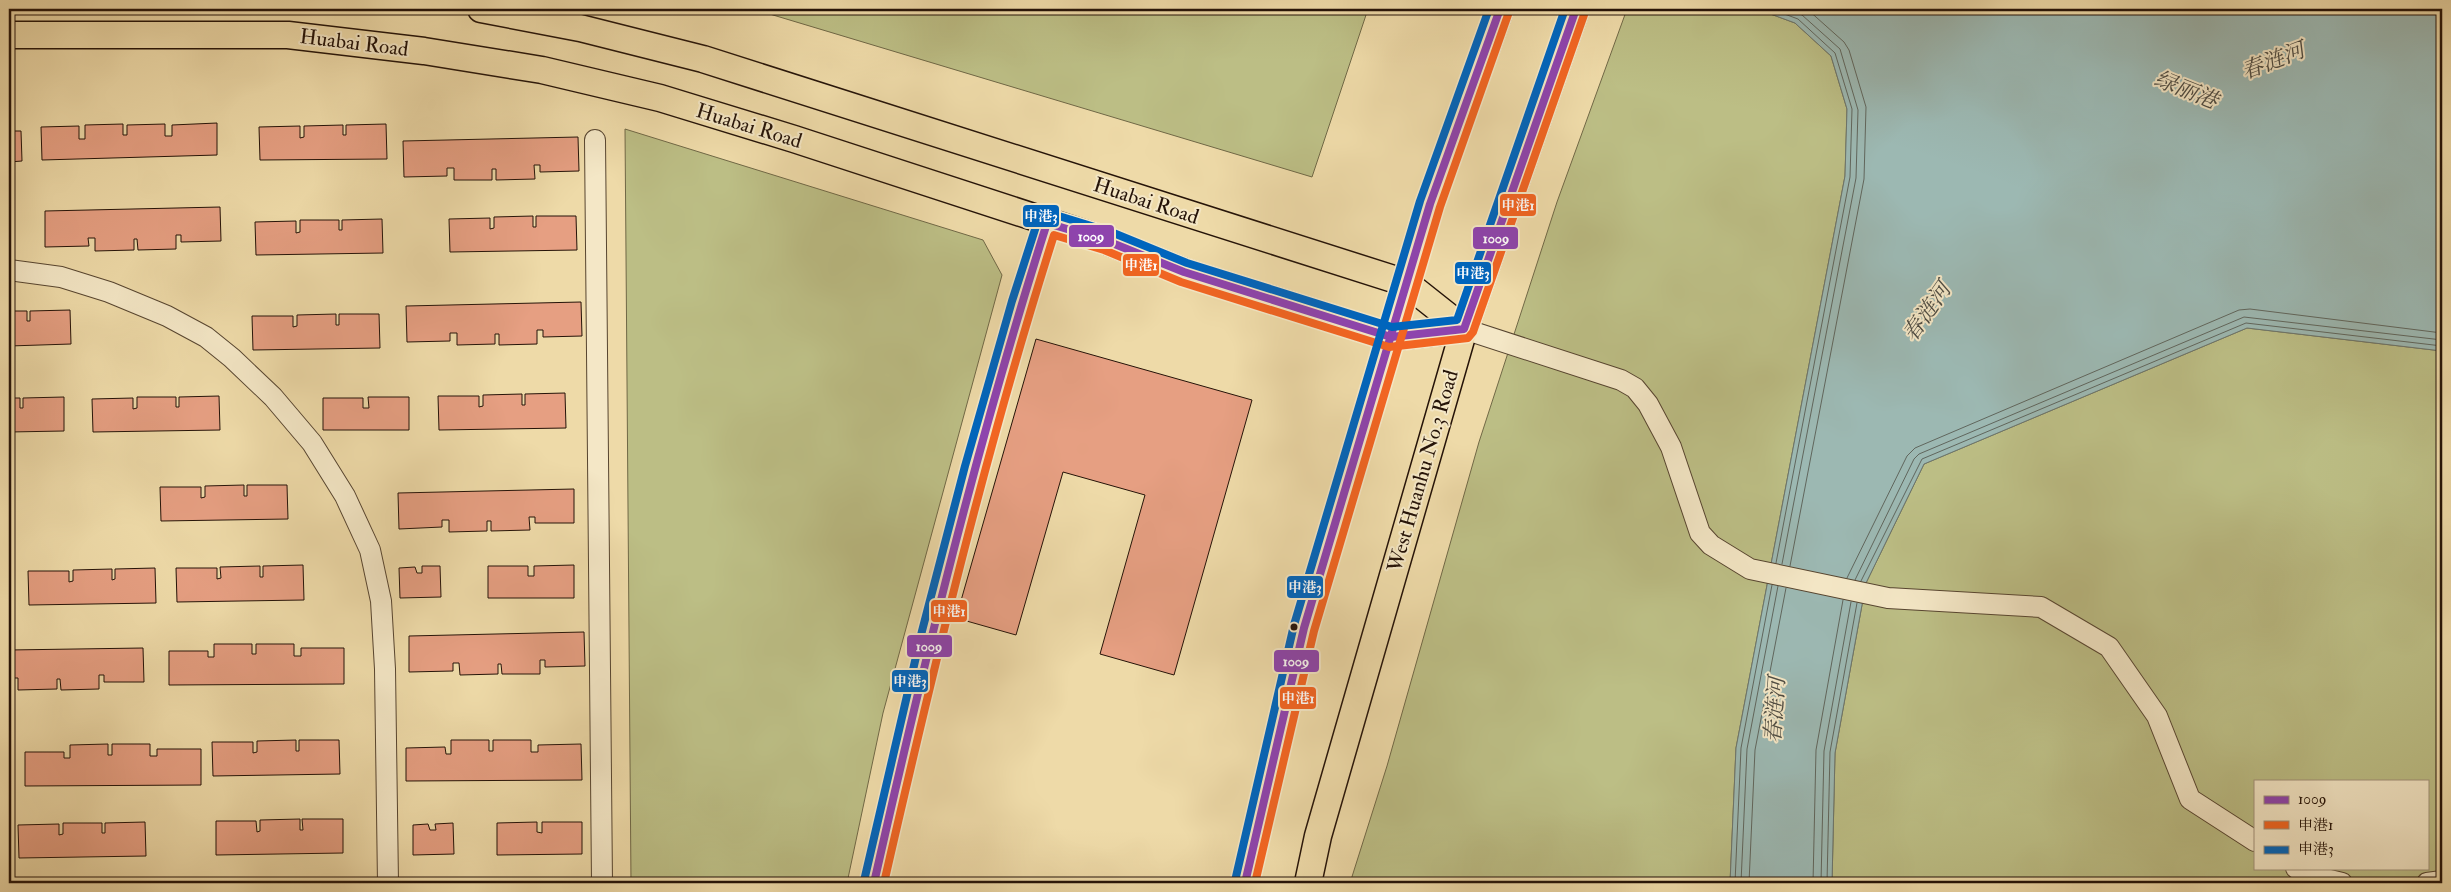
<svg xmlns="http://www.w3.org/2000/svg" width="2451" height="892" font-family="'IM FELL Double Pica','Noto Serif SC',serif">
	<style>
		.green { fill: #bcbe85; stroke: #706846; fill-rule: evenodd }
		.water { fill: #9cb8b2; stroke: #6c766e }
		.lines { fill: none; stroke-linecap: round; stroke-linejoin: round }
		.shore { stroke: #60665d; stroke-width: 1 }
		.building { fill: #e69f82; stroke: #251308 }
		.minor-casing { stroke: #574530; stroke-width: 22 }
		.major-casing { stroke: #251308; stroke-width: 29 }
		.minor { stroke: #f4e7c6; stroke-width: 20 }
		.major { stroke: #eedaa8; stroke-width: 26 }
		.bus-1-casing { stroke: #f4e7c6; stroke-width: 11 }
		.bus-2-casing { stroke: #f4e7c6; stroke-width: 11 }
		.bus-3-casing { stroke: #f4e7c6; stroke-width: 11 }
		.bus-1 { stroke: #8e44ad; stroke-width: 8 }
		.bus-2 { stroke: #f26522; stroke-width: 8 }
		.bus-3 { stroke: #0065bd; stroke-width: 8 }
		.bus-dot { fill: #251308; stroke: #f4e7c6; stroke-width: 2 }
		.labels { text-anchor: middle; dominant-baseline: central; stroke-width: 4; stroke-linejoin: round; paint-order: stroke }
		.street-label { font-size: 21px; fill: #251308; stroke: #f4e7c6 }
		.water-label { font-size: 22px; font-style: italic; fill: #4f4d44; stroke: #f4e7c6 }
		.line-badge { stroke: #f4e7c6; stroke-width: 2 }
		.badge-label { font-size: 14px; text-anchor: middle; font-weight: bold; fill: #fff }
	</style>
	<rect width="100%" height="100%" fill="#eedaa8"/>
	<filter id="stains"><feTurbulence type="fractalNoise" baseFrequency=".004" numOctaves="4"/><feColorMatrix values="0 0 0 0 .2 0 0 0 0 .09 0 0 0 0 .02 0 0 0 .5 -.17"/></filter>
	<radialGradient id="worn" r=".72"><stop offset=".6" stop-color="#630" stop-opacity="0"/><stop offset="1" stop-color="#630" stop-opacity=".3"/></radialGradient>
	<g class="green">
		<path d="M753,9H1368L1312,177Z"/>
		<path d="M1627,9H1757L1795,23L1831,56L1847,109L1845,176L1736,748L1730,883H1350L1387,766L1479,442L1557,202Z"/>
		<path d="M625,129L983,240L1002,275L883,713L847,883H631Z"/>
		<path d="M2247,328L2442,351V883H1832L1835,753L1866,583L1924,464ZM2255,781H2427V868H2255Z"/>
	</g>
	<path class="water" d="M1757,9H2442V351L2247,328L1924,464L1866,583L1835,753L1832,883H1730L1736,748L1845,176L1847,109L1831,56L1795,23Z"/>
	<g class="lines">
		<g class="shore">
			<path d="M1771,9L1798,19L1835,53L1852,109L1850,177L1776,563"/>
			<path d="M1782,564L1856,178L1858,110L1840,49L1802,15L1788,9"/>
			<path d="M1790,566L1864,179L1866,107L1849,50L1844,42L1807,9"/>
			<path d="M1847,578L1907,456L1915,448L2239,310L2250,309L2442,333"/>
			<path d="M1855,580L1914,459L1919,454L2244,317L2442,340"/>
			<path d="M1861,581L1922,459L2246,323L2442,346"/>
			<path d="M1735,883L1741,748L1772,585"/>
			<path d="M1741,883L1747,749L1778,586"/>
			<path d="M1749,883L1755,750L1786,588"/>
			<path d="M1813,883L1816,750L1843,600"/>
			<path d="M1821,883L1824,751L1851,602"/>
			<path d="M1827,883L1830,752L1857,603"/>
		</g>
	</g>
	<g class="building">
		<path d="M217,123V155L42,160L41,127L79,126V139H85V125L123,124V135H127V125L165,124V136H172V125Z"/>
		<path d="M386,124L387,159L260,160L259,127L300,126V138L304,137V126L343,125V135H346V125Z"/>
		<path d="M9,131H21L22,161L9,162Z"/>
		<path d="M578,137L579,171L540,172V165H534L535,179L496,180V169H492V180H454V168H447V176L404,177L403,141Z"/>
		<path d="M220,207L221,241L181,242V235H176V249L138,250L137,239H134V250L95,251V238H88L89,246L45,247V211Z"/>
		<path d="M533,216V227H536V216H576L577,250L450,252L449,219L490,218V229L494,228V217Z"/>
		<path d="M382,219L383,253L256,255L255,222L296,221V233L300,232V220H339V230H342V220Z"/>
		<path d="M581,302L582,336L543,337V330H537V344L499,345V334H495V344L457,345V333H450V341L407,342L406,306Z"/>
		<path d="M70,310L71,344L9,346V311H27V321H30V311Z"/>
		<path d="M336,314V325H339V314H379L380,348L253,350L252,316H293V327L297,326V315Z"/>
		<path d="M1036,339L1252,400L1174,675L1100,654L1145,495L1063,472L1016,635L956,618Z"/>
		<path d="M565,393L566,428L439,430L438,396H479V407L483,406V395L522,394V405H525V394Z"/>
		<path d="M219,396L220,430L93,432L92,399L133,398V409L137,408V397H176V407H179V397Z"/>
		<path d="M64,397V431L9,432V398H20V408H23V398Z"/>
		<path d="M368,397H409V430H323V398H363V408H369Z"/>
		<path d="M244,485V496H247V485H287L288,519L161,521L160,487H201V498L205,497V486Z"/>
		<path d="M574,489V523H535V517H529L530,530L491,531V521H487V531L449,532V520H442V527L399,529L398,493Z"/>
		<path d="M303,565L304,600L177,602L176,568H217V579L221,578L220,567L260,566V577H263V566Z"/>
		<path d="M574,565V598H488V566H528V576H534V566Z"/>
		<path d="M422,566H440L441,597L400,598L399,568L415,567L417,573H422Z"/>
		<path d="M155,568L156,603L29,605L28,571H69V582L73,581V570L112,569V580L115,579V569Z"/>
		<path d="M584,632L585,666L545,667V660H540V674H502L501,664H498V674L460,675L459,663H453V671L409,672V636Z"/>
		<path d="M214,644H252V654H256V644H294V656H301V648H344V684L169,685V651H208V657H214Z"/>
		<path d="M143,648L144,682H104V675H99V689L61,690L60,679H57V689L18,690V678H12V685L9,686V650Z"/>
		<path d="M296,740V751H299V740H339L340,774L213,776L212,742H253V753L257,752V741Z"/>
		<path d="M451,740H489V751H493V740H531V752H538V745L581,744L582,780L406,781V748L445,747L446,754H451Z"/>
		<path d="M108,744V755H112V744H150V756H157V749H201V785L25,786V752H64V758H70V745Z"/>
		<path d="M300,819V830H303L302,819H343V853L216,855V821H256L257,832L260,831V820Z"/>
		<path d="M145,822L146,856L19,858L18,825L59,824V835L63,834V823H102V833H105V823Z"/>
		<path d="M537,822V832L542,833V822H582V854L497,855V823Z"/>
		<path d="M453,823L454,854L413,855V825L428,824L430,830H436L435,824Z"/>
	</g>
	<g class="lines">
		<g class="minor-casing">
			<g id="minor">
				<path d="M595,140L602,883"/>
				<path d="M9,270L61,277L109,292L167,316L206,337L232,358L273,397L312,443L345,496L370,550L381,601L385,669L388,883"/>
				<path d="M1464,329L1621,380L1635,388L1648,404L1671,447L1700,533L1711,545L1750,569L1888,598L2041,607L2109,647L2157,716L2190,799L2255,841"/>
				<path d="M2296,868L2305,874L2342,883"/>
				<path d="M874,883C924,661 976,439 1047,223"/>
				<path d="M2427,883L2442,881"/>
			</g>
		</g>
		<g class="major-casing">
			<g id="major">
				<path d="M481,9L580,28L703,59L1406,283L1464,329"/>
				<path d="M9,35H288L424,51L542,70L660,98L794,139L1107,241L1184,272L1391,337L1464,329"/>
				<path d="M1245,883L1304,628L1430,204L1500,9"/>
				<path d="M1308,883L1318,836L1464,329L1576,9"/>
			</g>
		</g>
		<use href="#minor" class="minor"/>
		<use href="#major" class="major"/>
		<g class="bus-1-casing">
			<g id="bus-1">
				<path d="M874,883C924,661 978,440 1047,223L1107,241L1184,272L1391,337L1464,329L1576,9"/>
				<path d="M1245,883L1304,628L1430,204L1500,9"/>
			</g>
		</g>
		<g class="bus-2-casing">
			<g id="bus-2">
				<path d="M884,883C934,665 986,449 1054,235L1104,250L1181,282L1389,347L1468,338L1473,332L1585,12"/>
				<path d="M1255,883L1314,631L1440,207L1509,12"/>
			</g>
		</g>
		<g class="bus-3-casing">
			<g id="bus-3">
				<path d="M864,881L922,631L965,466L1012,301L1039,217L1049,213L1111,232L1187,263L1392,327L1457,320L1565,9"/>
				<path d="M1235,881L1294,625L1420,201L1489,9"/>
			</g>
		</g>
		<use href="#bus-1" class="bus-1"/>
		<use href="#bus-2" class="bus-2"/>
		<use href="#bus-3" class="bus-3"/>
	</g>
	<circle class="bus-dot" cx="1294" cy="627" r="4.5"/>
	<g class="labels">
		<g class="street-label">
			<text transform="translate(354 43) rotate(7)">Huabai Road</text>
			<text transform="translate(749 126) rotate(17)">Huabai Road</text>
			<text transform="translate(1146 201) rotate(18)">Huabai Road</text>
			<text transform="translate(1423 471) rotate(-74)">West Huanhu No.3 Road</text>
		</g>
		<g class="water-label">
			<text transform="translate(2273 61) rotate(-21)">春涟河</text>
			<text transform="translate(2186 90) rotate(22)">绿丽港</text>
			<text transform="translate(1927 312) rotate(-55)">春涟河</text>
			<text transform="translate(1775 710) rotate(-86)">春涟河</text>
		</g>
	</g>
	<g class="line-badge">
		<rect x="1499" y="193" width="38" height="24" rx="5" fill="#f26522"/>
		<rect x="1022" y="204" width="38" height="24" rx="5" fill="#0065bd"/>
		<rect x="1068" y="224" width="47" height="24" rx="5" fill="#8e44ad"/>
		<rect x="1472" y="226" width="47" height="24" rx="5" fill="#8e44ad"/>
		<rect x="1122" y="253" width="38" height="24" rx="5" fill="#f26522"/>
		<rect x="1454" y="261" width="38" height="24" rx="5" fill="#0065bd"/>
		<rect x="1286" y="575" width="38" height="24" rx="5" fill="#0065bd"/>
		<rect x="930" y="599" width="38" height="24" rx="5" fill="#f26522"/>
		<rect x="906" y="634" width="47" height="24" rx="5" fill="#8e44ad"/>
		<rect x="1273" y="649" width="47" height="24" rx="5" fill="#8e44ad"/>
		<rect x="891" y="669" width="38" height="24" rx="5" fill="#0065bd"/>
		<rect x="1279" y="686" width="38" height="24" rx="5" fill="#f26522"/>
	</g>
	<g class="badge-label">
		<text x="1518" y="210">申港1</text>
		<text x="1041" y="221">申港3</text>
		<text x="1091" y="241">1009</text>
		<text x="1496" y="243">1009</text>
		<text x="1141" y="270">申港1</text>
		<text x="1473" y="278">申港3</text>
		<text x="1305" y="592">申港3</text>
		<text x="949" y="616">申港1</text>
		<text x="929" y="651">1009</text>
		<text x="1296" y="666">1009</text>
		<text x="910" y="686">申港3</text>
		<text x="1298" y="703">申港1</text>
	</g>
	<rect width="2451" height="892" fill="none" stroke="#eedaa8" stroke-width="30"/>
	<rect x="10" y="10" width="2431" height="872" fill="none" stroke="#251308" stroke-width="2.5"/>
	<rect x="15" y="15" width="2421" height="862" fill="none" stroke="#251308"/>
	<rect x="2254" y="780" width="175" height="90" fill="#f4e7c6" stroke="#a1927a"/>
	<rect x="2264" y="796" width="25" height="8" fill="#8e44ad" stroke="#a1927a"/>
	<text x="2298" y="804" font-size="15" fill="#251308">1009</text>
	<rect x="2264" y="821" width="25" height="8" fill="#f26522" stroke="#a1927a"/>
	<text x="2298" y="830" font-size="15" fill="#251308">申港1</text>
	<rect x="2264" y="846" width="25" height="8" fill="#0065bd" stroke="#a1927a"/>
	<text x="2298" y="854" font-size="15" fill="#251308">申港3</text>
	<rect width="100%" height="100%" filter="url(#stains)"/>
	<rect width="100%" height="100%" fill="url(#worn)"/>
</svg>
